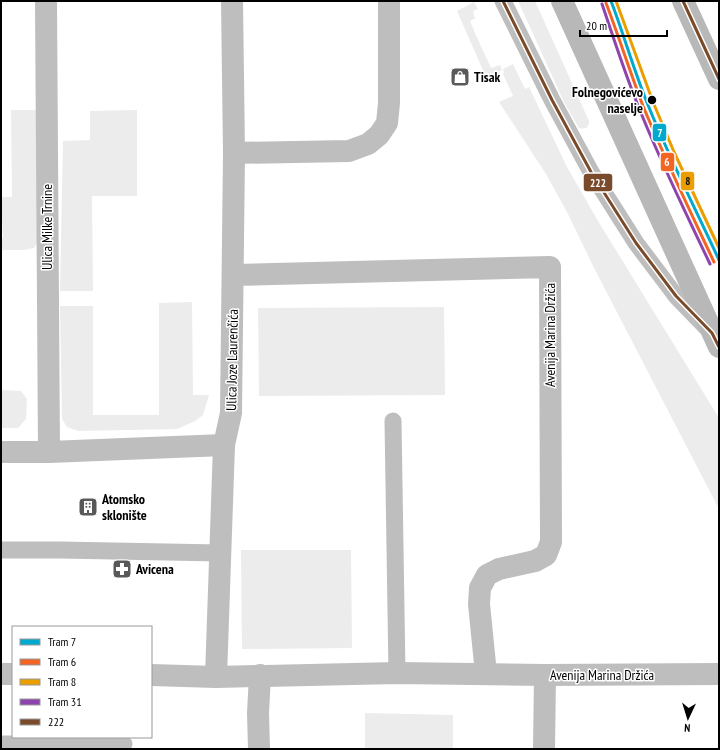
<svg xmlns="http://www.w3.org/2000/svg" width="720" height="750" font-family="'PT Sans Narrow',sans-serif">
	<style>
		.green { fill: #ececec }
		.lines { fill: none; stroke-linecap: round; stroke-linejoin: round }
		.service { stroke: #bebebe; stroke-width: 17 }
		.minor { stroke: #bebebe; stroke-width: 22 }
		.secondary { stroke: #b8b8b8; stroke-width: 22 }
		.bus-1-casing { stroke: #fff; stroke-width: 6 }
		.bus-1 { stroke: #7a4b2a; stroke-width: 3 }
		.tram-1-casing { stroke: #fff; stroke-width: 6 }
		.tram-2-casing { stroke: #fff; stroke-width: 6 }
		.tram-3-casing { stroke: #fff; stroke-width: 6 }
		.tram-4-casing { stroke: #fff; stroke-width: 6 }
		.tram-1 { stroke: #00a9ce; stroke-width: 3 }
		.tram-2 { stroke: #f26522; stroke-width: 3 }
		.tram-3 { stroke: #eb9e00; stroke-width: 3 }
		.tram-4 { stroke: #8e44ad; stroke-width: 3 }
		.stop-dot { fill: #000; stroke: #fff; stroke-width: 1.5 }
		.labels { text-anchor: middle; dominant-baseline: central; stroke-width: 3; stroke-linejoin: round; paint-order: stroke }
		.poi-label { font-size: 14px; font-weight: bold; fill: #000; stroke: #fff; text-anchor: start }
		.stop-label { font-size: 14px; font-weight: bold; fill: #000; stroke: #fff; text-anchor: end }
		.street-label { font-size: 14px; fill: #000; stroke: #fff }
		.line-badge { stroke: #fff; stroke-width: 1.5 }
		.badge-label { font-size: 11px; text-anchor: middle; font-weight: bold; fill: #fff }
		.pale-badge-label { font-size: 11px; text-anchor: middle; font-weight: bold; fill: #111 }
	</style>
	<rect width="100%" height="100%" fill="#fff"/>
	<g class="green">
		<path d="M518,1H535L589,121C589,127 586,130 579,128L564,102Z"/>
		<path d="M474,2L478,9L473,11L475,18L470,21C476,37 484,52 491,68L500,65L502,70L486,77L457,11Z"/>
		<path d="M513,64L525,89L529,87L567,167L598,221L719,418V509L593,266L568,214L546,174L499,102L513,96L503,74L504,73L503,69Z"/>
		<path d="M11,110H38L40,238L34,248L24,250H1V238H3L2,217H1V197H12Z"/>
		<path d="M137,110V196H92L93,291H60L63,141L90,140V111Z"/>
		<path d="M192,302L193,395H209L203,415L195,421L177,429L78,431L67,427L62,419L60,306H93V415H159V303Z"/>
		<path d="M444,307L445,395L259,396L258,308Z"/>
		<path d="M1,390L21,391L27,399L26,419L18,428H1Z"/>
		<path d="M241,550H351L352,648L242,649Z"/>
		<path d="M365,713L453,715V749H365Z"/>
	</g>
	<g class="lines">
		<g class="service">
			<path d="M503,1L552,100L591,172L636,243L676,296L706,327"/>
			<path d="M393,421L397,673"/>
			<path d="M1,550H60L220,553"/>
			<path d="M1,744H124"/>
		</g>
		<g class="minor">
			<path d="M46,1L49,452"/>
			<path d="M234,153L349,151L368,144L379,135L387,123L389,103V1"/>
			<path d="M233,275L550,267L551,542L546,555L535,561L499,569L487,575L480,588L479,604L486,674"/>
			<path d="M1,452H49L224,445"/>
			<path d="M1,674H13"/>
			<path d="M151,675L216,677L397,673L545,675L719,674"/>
			<path d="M216,677L224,445L231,413L234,153L232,1"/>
			<path d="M259,749L258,713L260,675"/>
			<path d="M544,749L545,675"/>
		</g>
		<g class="secondary">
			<path d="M562,1L719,347"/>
			<path d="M683,1L719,79"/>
		</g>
		<g class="bus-1-casing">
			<g id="bus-1">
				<path d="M503,1L552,100L591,172L636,243L676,296L712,333L719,347"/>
				<path d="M683,1L719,79"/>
			</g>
		</g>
		<use href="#bus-1" class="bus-1"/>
		<g class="tram-1-casing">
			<path id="tram-1" d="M611,1C624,35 634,71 648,105C669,157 695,208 719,260"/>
		</g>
		<g class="tram-2-casing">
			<path id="tram-2" d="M606,3C619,37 630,72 643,106C665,159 690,211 714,262"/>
		</g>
		<g class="tram-3-casing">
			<path id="tram-3" d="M616,1L653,102L674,152L719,248"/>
		</g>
		<g class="tram-4-casing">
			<path id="tram-4" d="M602,4C614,39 625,74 639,108C660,161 686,213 710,264"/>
		</g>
		<use href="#tram-1" class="tram-1"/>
		<use href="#tram-2" class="tram-2"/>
		<use href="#tram-3" class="tram-3"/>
		<use href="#tram-4" class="tram-4"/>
	</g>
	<defs>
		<g id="shop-square" transform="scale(1)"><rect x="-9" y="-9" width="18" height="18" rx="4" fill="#595959" stroke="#fff"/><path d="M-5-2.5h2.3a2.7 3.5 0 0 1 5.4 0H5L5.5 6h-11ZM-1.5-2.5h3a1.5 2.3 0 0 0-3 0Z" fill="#fff"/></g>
		<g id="building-square" transform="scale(1)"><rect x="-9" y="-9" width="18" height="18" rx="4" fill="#595959" stroke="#fff"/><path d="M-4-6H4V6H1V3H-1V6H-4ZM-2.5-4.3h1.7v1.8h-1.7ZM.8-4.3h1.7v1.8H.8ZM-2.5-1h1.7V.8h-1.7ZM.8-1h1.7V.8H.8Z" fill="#fff"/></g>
		<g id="pharmacy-square" transform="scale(1)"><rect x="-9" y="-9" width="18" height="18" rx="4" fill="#595959" stroke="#fff"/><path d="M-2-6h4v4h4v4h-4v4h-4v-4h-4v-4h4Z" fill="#fff"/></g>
	</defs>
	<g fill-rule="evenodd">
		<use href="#shop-square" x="460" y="77"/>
		<use href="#building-square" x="88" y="507"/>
		<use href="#pharmacy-square" x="122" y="569"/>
	</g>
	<circle class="stop-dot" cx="652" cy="100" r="5"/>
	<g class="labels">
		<g class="poi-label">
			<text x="474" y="77">Tisak</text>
			<text x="102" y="499">Atomsko<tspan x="102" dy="16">sklonište</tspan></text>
			<text x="136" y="569">Avicena</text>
		</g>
		<g class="stop-label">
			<text x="643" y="92">Folnegovićevo<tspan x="643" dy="16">naselje</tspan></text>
		</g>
		<g class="street-label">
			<text transform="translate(47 227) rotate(-90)">Ulica Milke Trnine</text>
			<text transform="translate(550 335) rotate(-90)">Avenija Marina Držića</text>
			<text transform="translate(232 360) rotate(-89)">Ulica Joze Laurenčića</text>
			<text x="602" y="675">Avenija Marina Držića</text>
		</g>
	</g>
	<g class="line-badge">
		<rect x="652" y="123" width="15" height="19" rx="4" fill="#00a9ce"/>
		<rect x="660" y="152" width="15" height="20" rx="4" fill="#f26522"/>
		<rect x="680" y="171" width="15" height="20" rx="4" fill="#eb9e00"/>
		<rect x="583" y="173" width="30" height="19" rx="4" fill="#7a4b2a"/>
	</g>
	<g class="badge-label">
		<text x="660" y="137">7</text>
		<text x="667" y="166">6</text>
		<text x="598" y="187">222</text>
	</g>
	<g class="pale-badge-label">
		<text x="688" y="185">8</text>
	</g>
	<rect width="720" height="750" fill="none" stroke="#000000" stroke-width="4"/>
	<rect x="12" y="626" width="140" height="112" fill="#ffffff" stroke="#999999"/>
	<rect x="20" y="639" width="20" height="6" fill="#00a9ce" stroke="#999999"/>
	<text x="48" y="646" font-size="12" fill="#000000">Tram 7</text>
	<rect x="20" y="659" width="20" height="6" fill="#f26522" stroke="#999999"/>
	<text x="48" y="666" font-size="12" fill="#000000">Tram 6</text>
	<rect x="20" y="679" width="20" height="6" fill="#eb9e00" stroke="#999999"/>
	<text x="48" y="686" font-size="12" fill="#000000">Tram 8</text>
	<rect x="20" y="699" width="20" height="6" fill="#8e44ad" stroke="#999999"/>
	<text x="48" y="706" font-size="12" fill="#000000">Tram 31</text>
	<rect x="20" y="719" width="20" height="6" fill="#7a4b2a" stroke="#999999"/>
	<text x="48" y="726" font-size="12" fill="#000000">222</text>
	<g transform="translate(688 718) rotate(184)" stroke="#ffffff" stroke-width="3" paint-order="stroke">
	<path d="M0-3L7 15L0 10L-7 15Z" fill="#000000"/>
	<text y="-6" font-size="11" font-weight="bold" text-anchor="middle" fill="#000000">N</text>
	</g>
	<path d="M580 30v6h87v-6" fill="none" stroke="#000000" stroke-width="2"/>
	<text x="586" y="30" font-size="12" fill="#000000" stroke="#ffffff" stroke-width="3" paint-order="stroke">20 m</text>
</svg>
